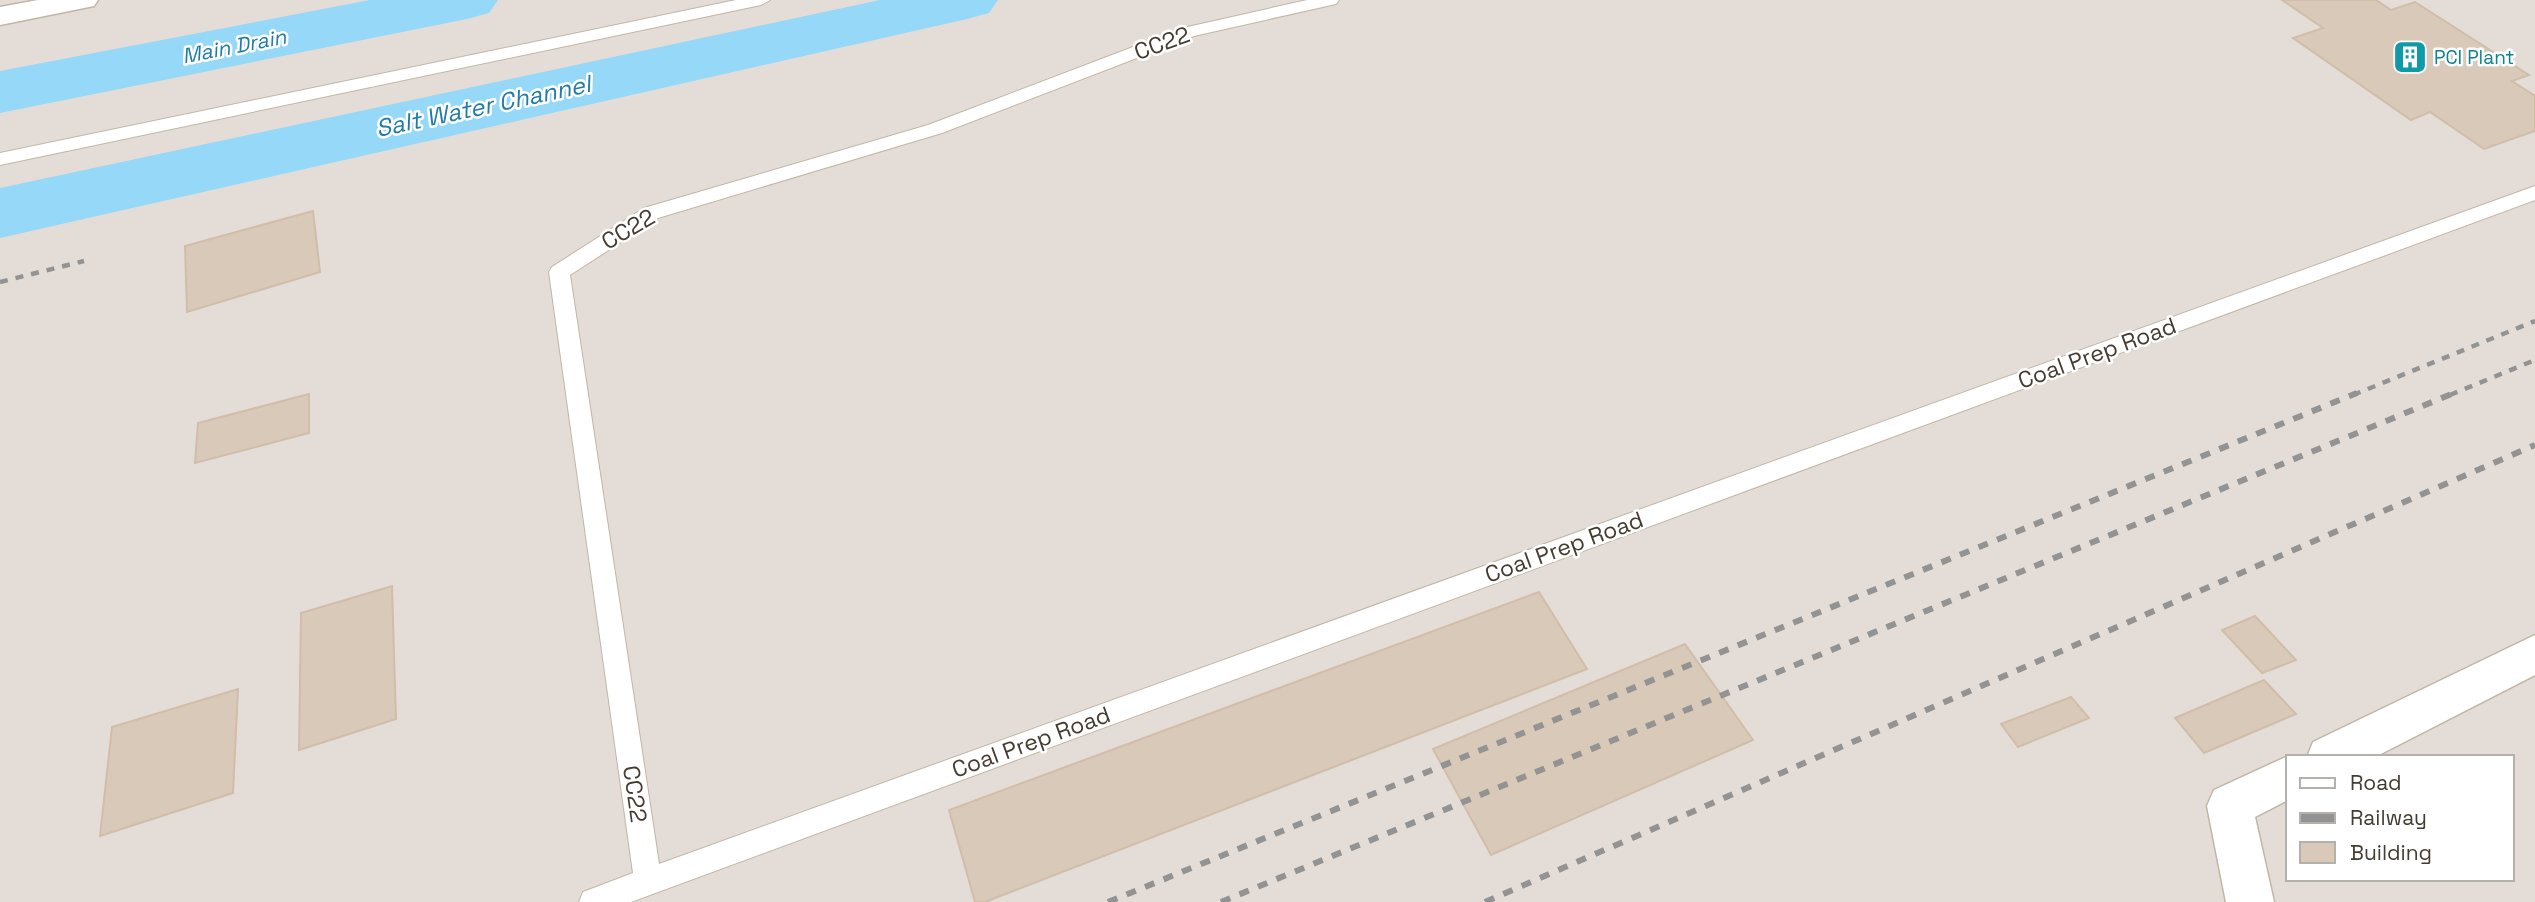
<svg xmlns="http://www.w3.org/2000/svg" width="2535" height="902" font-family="'Space Grotesk',sans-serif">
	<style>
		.industrial { fill: #e4ddd7; fill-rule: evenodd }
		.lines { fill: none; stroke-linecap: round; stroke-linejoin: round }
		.river { fill: #95d8f7; fill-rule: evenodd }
		.building { fill: #d8c9b8; stroke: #d1bda8; stroke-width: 2 }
		.service-casing { stroke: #c1b6a6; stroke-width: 2 }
		.minor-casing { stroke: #c1b6a6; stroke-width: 3 }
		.service { fill: #fff; fill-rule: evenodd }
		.minor { fill: #fff; fill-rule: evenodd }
		.rail-far1 { stroke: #939393; stroke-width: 4.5; stroke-dasharray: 8 8; stroke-linecap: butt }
		.rail { stroke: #939393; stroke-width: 6; stroke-dasharray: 10 10; stroke-linecap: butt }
		.labels { text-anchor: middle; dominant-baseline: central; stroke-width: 5; stroke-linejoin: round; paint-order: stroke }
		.far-culture-label { font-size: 19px; fill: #0d838f; stroke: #fff; text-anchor: start }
		.far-water-label { font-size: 21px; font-style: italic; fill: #1f7ba9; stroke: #fff }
		.street-label { font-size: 23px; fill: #443b31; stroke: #fff }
		.water-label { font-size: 24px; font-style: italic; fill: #1f7ba9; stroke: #fff }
	</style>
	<rect width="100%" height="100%" fill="#f3ece1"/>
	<path class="industrial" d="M0,0H2535V902H0ZM2288,757H2512V879H2288Z"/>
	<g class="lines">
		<g class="river">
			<path d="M370,0H498L489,13L467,19L0,113V71Z"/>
			<path d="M880,0H998L989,13L967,19L0,238V188Z"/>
		</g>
	</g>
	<g class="building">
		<path d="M2282,0H2376L2391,10L2415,2L2529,75L2512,81L2535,96V131L2484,149L2430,112L2411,120L2293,38L2323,28Z"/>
		<path d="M313,211L320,272L187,312L185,246Z"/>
		<path d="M309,394V433L195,463L198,423Z"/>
		<path d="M392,586L396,719L299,750L301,613Z"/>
		<path d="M1539,592L1587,669L985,902H975L949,810Z"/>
		<path d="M2255,616L2296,660L2262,673L2222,630Z"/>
		<path d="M1685,644L1753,740L1491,855L1433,749Z"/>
		<path d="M2264,680L2296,714L2204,753L2175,718Z"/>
		<path d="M238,689L233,793L100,836L112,727Z"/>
		<path d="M2071,697L2089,718L2018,747L2001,724Z"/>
	</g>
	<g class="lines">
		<g class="service-casing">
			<g id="service">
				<path d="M736,0H770L761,5L0,165V153Z"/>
				<path d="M1307,0H1339L1336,4L1194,36L942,133L658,218L570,275L659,864L2535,186V200L631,902H579L583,892L633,873L549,272L552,267L644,208L928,125L1183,28Z"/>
			</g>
		</g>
		<g class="minor-casing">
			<g id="minor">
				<path d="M38,0H98L94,6L0,25V7Z"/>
				<path d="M2535,635V675L2375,757H2307L2313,742Z"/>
				<path d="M2288,756L2291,757H2288V800L2255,817L2274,902H2226L2207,806L2214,790Z"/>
			</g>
		</g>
		<use href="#service" class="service"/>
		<use href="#minor" class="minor"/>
		<g class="rail-far1">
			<path d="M0,282L84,261"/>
			<path d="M2353,395L2535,321"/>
			<path d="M2450,395L2535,360"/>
		</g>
		<g class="rail">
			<path d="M1108,902L2357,393"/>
			<path d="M1221,902L2454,393"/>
			<path d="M1485,902L2535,445"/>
		</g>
	</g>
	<defs>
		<g id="building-square" transform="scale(1.75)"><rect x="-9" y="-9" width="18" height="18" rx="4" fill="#0f9aa8" stroke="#fff"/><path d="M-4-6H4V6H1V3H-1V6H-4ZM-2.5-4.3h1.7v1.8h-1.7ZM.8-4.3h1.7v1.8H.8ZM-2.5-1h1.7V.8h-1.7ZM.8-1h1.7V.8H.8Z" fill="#fff"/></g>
	</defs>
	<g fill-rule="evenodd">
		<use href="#building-square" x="2410" y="57"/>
	</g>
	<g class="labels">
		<g class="far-culture-label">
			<text x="2434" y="57">PCI Plant</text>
		</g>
		<g class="far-water-label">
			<text transform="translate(234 46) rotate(-11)">Main Drain</text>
		</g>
		<g class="street-label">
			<text transform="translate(1162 43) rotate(-20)">CC22</text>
			<text transform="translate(628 229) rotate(-30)">CC22</text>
			<text transform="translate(2097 353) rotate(-20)">Coal Prep Road</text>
			<text transform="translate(1564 547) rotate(-20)">Coal Prep Road</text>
			<text transform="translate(1031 742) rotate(-20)">Coal Prep Road</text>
			<text transform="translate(635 794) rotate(82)">CC22</text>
		</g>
		<g class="water-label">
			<text transform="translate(483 106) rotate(-12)">Salt Water Channel</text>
		</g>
	</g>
	<rect x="2286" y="755" width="228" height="126" fill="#ffffff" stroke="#b4b1ad" stroke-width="2"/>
	<rect x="2300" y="778" width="35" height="10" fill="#ffffff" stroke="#b4b1ad" stroke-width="2"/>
	<text x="2350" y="790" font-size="21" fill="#443b31">Road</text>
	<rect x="2300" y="813" width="35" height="10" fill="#939393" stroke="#b4b1ad" stroke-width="2"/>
	<text x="2350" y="825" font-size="21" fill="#443b31">Railway</text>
	<rect x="2300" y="842" width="35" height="21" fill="#d8c9b8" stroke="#b4b1ad" stroke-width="2"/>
	<text x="2350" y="860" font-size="21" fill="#443b31">Building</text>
</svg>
